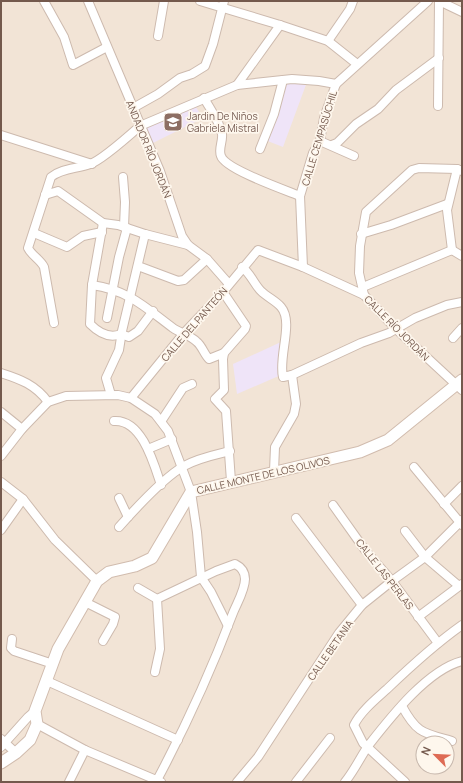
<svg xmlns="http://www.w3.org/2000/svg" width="463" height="783" font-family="Manrope,sans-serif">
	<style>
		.residential { fill: #f2e4d6; fill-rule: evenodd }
		.education { fill: #efe4f8 }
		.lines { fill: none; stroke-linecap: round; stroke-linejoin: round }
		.street-casing { stroke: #cdbaae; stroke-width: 10 }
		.secondary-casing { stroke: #d1bcae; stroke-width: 13 }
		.street { stroke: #fff; stroke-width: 8 }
		.secondary { stroke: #fff; stroke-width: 11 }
		.labels { text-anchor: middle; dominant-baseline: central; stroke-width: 3.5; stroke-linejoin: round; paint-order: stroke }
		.education-label { font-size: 10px; fill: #785e54; stroke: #fef7ed; text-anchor: start }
		.street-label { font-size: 10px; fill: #74594d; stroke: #fef7ed }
	</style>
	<rect width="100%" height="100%" fill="#fbf2e7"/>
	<path class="residential" d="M1,1H462V782H1ZM423,743H447V767H423Z"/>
	<g class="education">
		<path d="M286,81L307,82L283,147L265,140Z"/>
		<path d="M194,104L203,118L151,144L143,127Z"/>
		<path d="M281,342V375L237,394L233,364Z"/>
	</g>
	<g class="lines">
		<g class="street-casing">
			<g id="street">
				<path d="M44,1L64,37L73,65L107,47"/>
				<path d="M88,1L160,171L182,236L188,245L207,259L229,284"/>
				<path d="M200,1L280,25L328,41L357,64"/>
				<path d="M439,1L462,12"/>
				<path d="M158,36L164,1"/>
				<path d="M328,41L350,9L353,1"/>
				<path d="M237,85L280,25"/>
				<path d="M204,98C210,109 220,122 222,134C223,142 218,149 221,156C225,169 285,190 300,196"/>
				<path d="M438,106L439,1"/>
				<path d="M133,108L158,94L180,78L192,74L205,66L213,44L224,1"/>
				<path d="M1,135L92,164"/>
				<path d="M320,141L354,156"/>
				<path d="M332,145L337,143L356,124L378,109L396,90L439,58"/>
				<path d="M260,149L274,114L283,80"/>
				<path d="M123,177L125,202L124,227"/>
				<path d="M45,195L58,191L103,223L118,225L145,234L188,245"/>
				<path d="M103,223L92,285L90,324C99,333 109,339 121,334"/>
				<path d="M34,233L67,247L83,236L102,232"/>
				<path d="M361,234L391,225L447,204"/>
				<path d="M452,250L447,210L457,169"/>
				<path d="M138,266L178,281L184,280L207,259"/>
				<path d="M242,267C251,274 254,284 261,291C267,297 276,301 281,307C294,322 278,357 283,377L292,375L361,343L389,333L415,318L447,305L462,302"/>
				<path d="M303,267L300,196L313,153L320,141L324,118L336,84L428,1"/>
				<path d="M92,285C128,290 145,307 173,328C180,333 190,335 197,342C202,346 204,354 209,359L224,353"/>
				<path d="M363,287L452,250L462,256"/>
				<path d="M223,292L246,326L245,329L224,353L223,359L224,390L215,399L226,411L231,481"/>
				<path d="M364,295L359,273L360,246L366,212L412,170L419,168L457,169L462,171"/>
				<path d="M107,318L119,257L127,228"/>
				<path d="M54,323L44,267C40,259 32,256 28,248L51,177C62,168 77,169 90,164C100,161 131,134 140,126L237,85L292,79L319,81L336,84"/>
				<path d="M121,334L129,337L138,331L153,311"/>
				<path d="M453,338L462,328"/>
				<path d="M1,373C20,379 36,385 48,402"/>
				<path d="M111,395L106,378L119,350L122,331L145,234"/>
				<path d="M131,398L184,333L223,292L258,250L303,267L364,295L395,328L462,390"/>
				<path d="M1,412L22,429"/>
				<path d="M162,420L183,388L192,384"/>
				<path d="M114,421C142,419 154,464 161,485"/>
				<path d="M148,449L172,439"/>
				<path d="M1,456L22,429L48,402L66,396L118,395L131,398L155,414L168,431L191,492L197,532L201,577L211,592L228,626"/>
				<path d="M414,467L462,525"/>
				<path d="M274,471L275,447L294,414L296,404L292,375"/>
				<path d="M1,482L23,499L55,540L97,581"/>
				<path d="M119,498L128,517"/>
				<path d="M444,504L462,486"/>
				<path d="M333,505L365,550L392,581L438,643"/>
				<path d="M296,518L362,605"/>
				<path d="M119,527C135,509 163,478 184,466C198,458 214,455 230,451"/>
				<path d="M1,530L23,499"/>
				<path d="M405,531L425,557L459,586"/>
				<path d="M138,588L157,599L216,571L235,564C241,567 245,572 245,579C245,590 237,603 233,613C211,671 185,728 156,782"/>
				<path d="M85,602L115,617L113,624L103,641"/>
				<path d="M418,617L462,584"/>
				<path d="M12,639L11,648L14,651L53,664"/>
				<path d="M155,672L160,649L157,599"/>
				<path d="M47,681L178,740"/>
				<path d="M402,706C417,734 424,733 452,741"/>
				<path d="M37,724L85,750L161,782"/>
				<path d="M1,739L16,753"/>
				<path d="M1,747L28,717L35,711"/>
				<path d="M69,782L85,750"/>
				<path d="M237,782L258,757L339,633L362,605L392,581L425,557L462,520"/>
				<path d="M296,782L330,738"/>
				<path d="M345,782C354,771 360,758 368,746C390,718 427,670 462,661"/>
				<path d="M405,782L363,743L354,725C361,711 376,699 387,689C411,666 435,644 462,625"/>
			</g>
		</g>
		<g class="secondary-casing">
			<path id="secondary" d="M1,763L16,753L30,740L37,724L35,711L58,649L97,581L109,572L135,566L152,558L191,492L360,452L388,440L462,380"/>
		</g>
		<use href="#street" class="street"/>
		<use href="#secondary" class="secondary"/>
	</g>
	<defs>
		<g id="school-square" transform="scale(1)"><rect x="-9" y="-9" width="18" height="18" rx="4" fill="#8d6e63" stroke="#fef7ed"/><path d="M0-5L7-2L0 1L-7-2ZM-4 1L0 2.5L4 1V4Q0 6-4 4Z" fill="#fff"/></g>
	</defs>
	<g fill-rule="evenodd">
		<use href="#school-square" x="173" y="122"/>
	</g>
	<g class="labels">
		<g class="education-label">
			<text x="187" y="116">Jardin De Niños<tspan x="187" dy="12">Gabriela Mistral</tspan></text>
		</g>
		<g class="street-label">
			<text transform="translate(319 138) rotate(-73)">CALLE CEMPASÚCHIL</text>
			<text transform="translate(149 149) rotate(68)">ANDADOR RÍO JORDÁN</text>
			<text transform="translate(194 324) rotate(-49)">CALLE DEL PANTEÓN</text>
			<text transform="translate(397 328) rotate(45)">CALLE RÍO JORDÁN</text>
			<text transform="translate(263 475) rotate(-13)">CALLE MONTE DE LOS OLIVOS</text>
			<text transform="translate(385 574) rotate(52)">CALLE LAS PERLAS</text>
			<text transform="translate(330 650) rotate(-55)">CALLE BETANIA</text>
		</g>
	</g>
	<rect width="463" height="783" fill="none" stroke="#74594d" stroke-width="4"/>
	<g transform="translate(435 755) rotate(294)"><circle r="19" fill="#fef7ed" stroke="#c7b8ad"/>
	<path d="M0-3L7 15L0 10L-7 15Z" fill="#de6b54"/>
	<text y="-6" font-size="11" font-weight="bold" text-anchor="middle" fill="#74594d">N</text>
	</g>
</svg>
